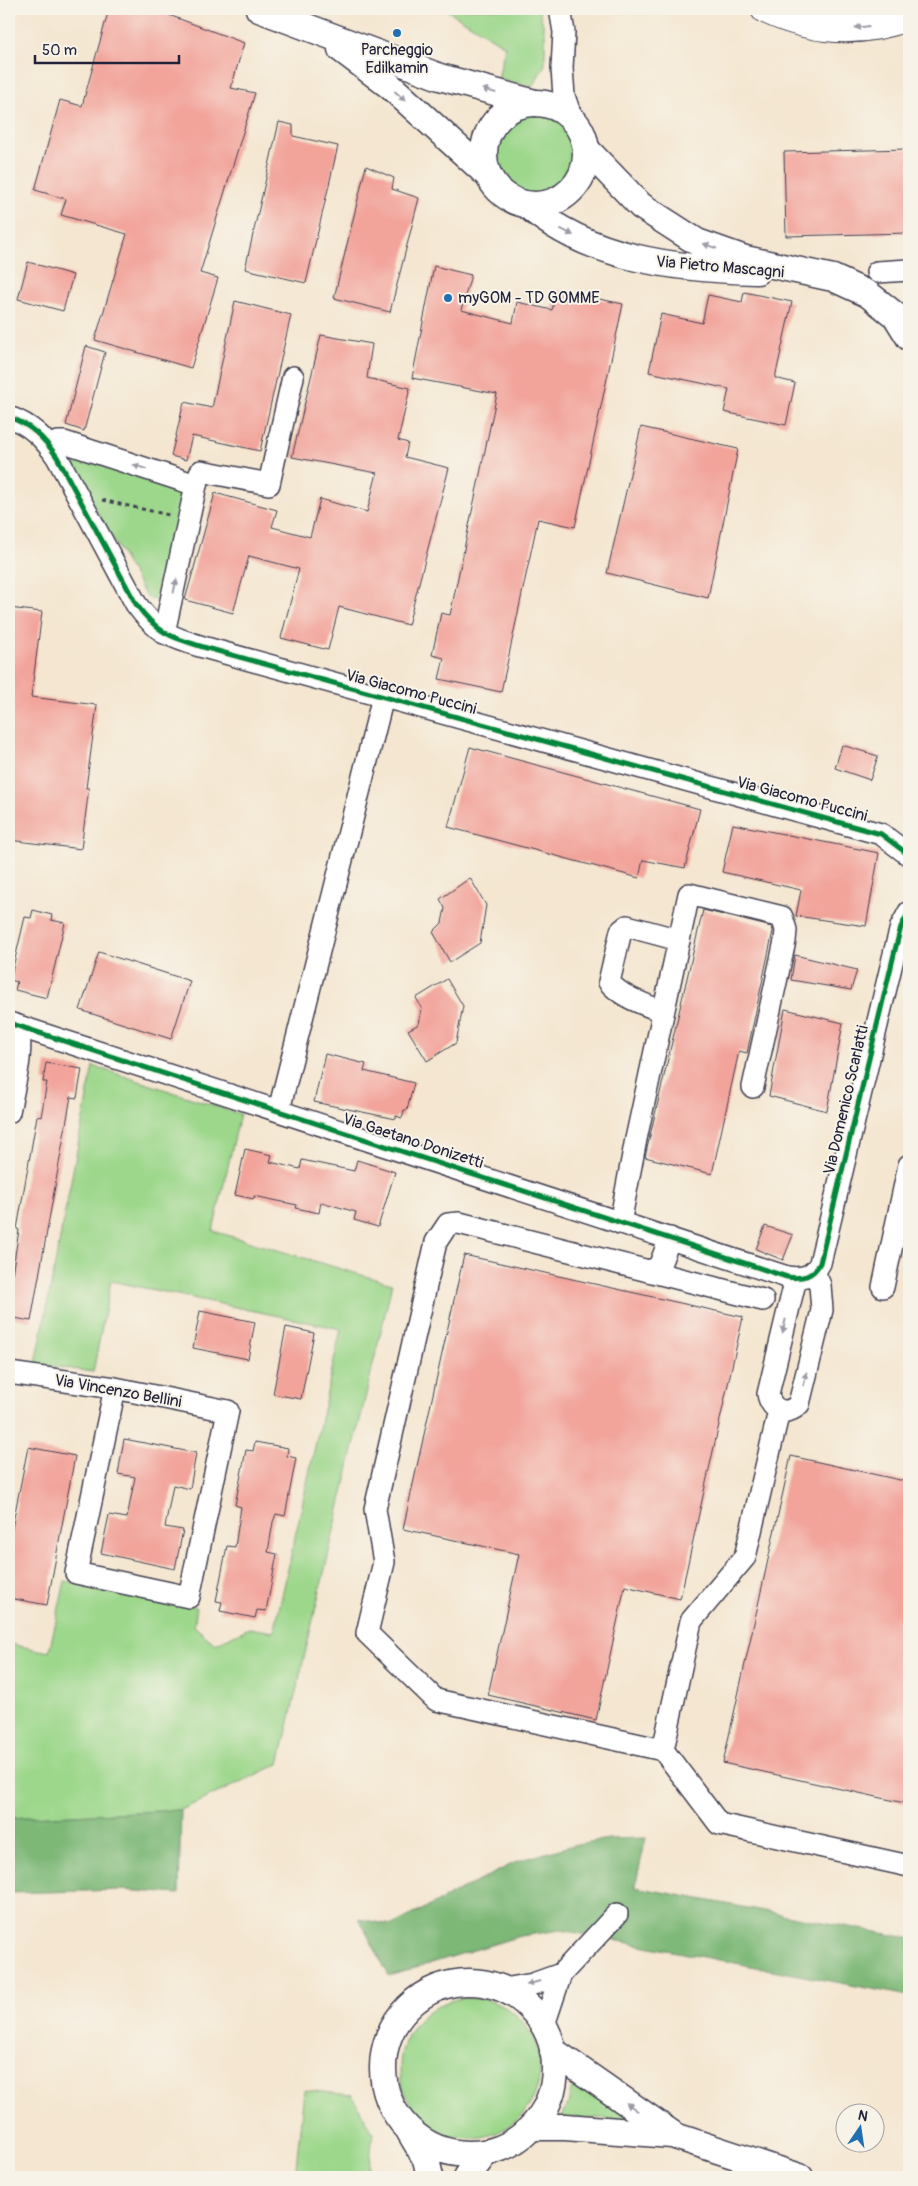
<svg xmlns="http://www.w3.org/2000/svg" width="918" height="2186" font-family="Pangolin,sans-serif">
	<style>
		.green { fill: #9cd78b; stroke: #5f7c63 }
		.forest { fill: #7db877; stroke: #506d59 }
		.building { fill: #f2a49b }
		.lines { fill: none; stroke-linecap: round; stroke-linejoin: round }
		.minor-casing { stroke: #423f51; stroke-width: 24 }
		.major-casing { stroke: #423f51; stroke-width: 29 }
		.highway-casing { stroke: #423f51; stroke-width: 30 }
		.path { stroke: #423f51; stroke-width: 3; stroke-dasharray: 4 4; stroke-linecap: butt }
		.minor { stroke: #fff; stroke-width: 21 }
		.major { stroke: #fff; stroke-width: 26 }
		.highway { stroke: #fff; stroke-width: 28 }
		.cycleway-casing { stroke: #f7f3e8; stroke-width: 8 }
		.cycleway { stroke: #00873e; stroke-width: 5 }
		.oneway { fill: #9c9ca7 }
		.poi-dot { fill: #1f6fb2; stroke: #f7f3e8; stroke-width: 2 }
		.labels { text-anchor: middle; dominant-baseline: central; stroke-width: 4; stroke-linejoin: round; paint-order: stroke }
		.poi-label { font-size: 16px; fill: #22223b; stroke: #f7f3e8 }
		.street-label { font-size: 16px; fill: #22223b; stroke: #f7f3e8 }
	</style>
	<rect width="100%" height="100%" fill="#f7f3e8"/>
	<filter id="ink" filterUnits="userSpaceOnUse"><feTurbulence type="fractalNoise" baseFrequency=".02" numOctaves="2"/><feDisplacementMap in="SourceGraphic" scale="10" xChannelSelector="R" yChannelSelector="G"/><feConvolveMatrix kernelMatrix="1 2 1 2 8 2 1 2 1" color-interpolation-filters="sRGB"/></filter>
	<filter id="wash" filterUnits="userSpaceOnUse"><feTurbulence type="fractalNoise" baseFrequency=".0096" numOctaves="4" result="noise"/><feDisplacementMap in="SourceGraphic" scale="20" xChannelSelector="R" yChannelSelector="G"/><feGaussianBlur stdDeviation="1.12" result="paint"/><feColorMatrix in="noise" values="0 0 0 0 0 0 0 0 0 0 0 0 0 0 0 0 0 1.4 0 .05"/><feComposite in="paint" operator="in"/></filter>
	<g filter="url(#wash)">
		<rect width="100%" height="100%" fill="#f4e6d0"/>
		<g class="green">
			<path d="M445,9H539L545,33V65L532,87L498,79L505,46Z"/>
			<circle cx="536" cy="154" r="41"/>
			<path d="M74,453L184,492L162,592L155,600L148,598L145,595L69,462Z"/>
			<path d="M93,1066L240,1114L213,1231L392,1284L279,1764L181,1810L9,1818V1644L49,1652L65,1581L197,1607L194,1626L215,1644L249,1628L274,1632L341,1329L111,1281L93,1372L36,1364Z"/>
			<circle cx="470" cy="2068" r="70"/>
			<path d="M573,2083L638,2121L562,2117L568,2104Z"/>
			<path d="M304,2090L352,2095L373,2133L368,2177H295Z"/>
		</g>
		<g class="forest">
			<path d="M181,1810L179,1894L121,1890L9,1893V1818Z"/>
			<path d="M646,1838L635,1887L909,1938V1996L561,1930L520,1936L389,1976L359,1919L392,1925L518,1861L577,1844L609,1839Z"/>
		</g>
		<g id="blocks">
			<g class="building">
				<path d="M109,9H171L169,15L244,43L231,88L255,93L200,273L218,278L191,368L95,340L127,234L61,215L66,199L35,190L60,100L82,106Z"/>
				<path d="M279,122L293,125V136L338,146L306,283L245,269Z"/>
				<path d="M909,149V233L786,236L784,152Z"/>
				<path d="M366,166L394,178L392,189L419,198L390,312L334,298Z"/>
				<path d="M28,262L73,275L63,311L18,299Z"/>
				<path d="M434,266L471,275L461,310L513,323L517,302L552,310L557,290L623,304L575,527L538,519L501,692L439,679L444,658L432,655L441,613L450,615L497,394L412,378Z"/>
				<path d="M744,292L792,302L775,378L795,383L786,425L724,412L729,389L649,372L661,314L702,323L708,295L742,302Z"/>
				<path d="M235,301L291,315L260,451L192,436L186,460L171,456L184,402L212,408Z"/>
				<path d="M321,335L372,344L367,378L410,388L398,440L408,443L405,457L449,468L408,625L339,607L328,650L281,638L299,569L249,556L233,613L185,600L215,493L277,510L272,527L310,537L320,499L367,512L377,473L292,457Z"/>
				<path d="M86,346L105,352L84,431L66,425Z"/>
				<path d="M641,427L738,449L708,598L607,573Z"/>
				<path d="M9,608L42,612L31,697L97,705L86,788H89L81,849L9,840Z"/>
				<path d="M842,745L878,756L870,780L835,768Z"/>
				<path d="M470,747L700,809L685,868L643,860L639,878L448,827Z"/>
				<path d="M733,824L879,853L866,926L796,916L801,890L722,872Z"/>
				<path d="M470,878L486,905L480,943L450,962L433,932L442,923L445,908L440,899Z"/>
				<path d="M33,910L52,915L51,920L65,923L47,998L15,990L17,982L10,980L25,917L31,918Z"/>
				<path d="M703,910L772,927L773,931L747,1053L739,1051L712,1174L645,1157Z"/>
				<path d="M99,952L190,981L171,1039L80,1010Z"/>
				<path d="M795,955L857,970L851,990L791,980Z"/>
				<path d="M447,979L463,1006L456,1043L427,1061L408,1030L419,1024L422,1008L416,998Z"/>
				<path d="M785,1009L843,1023L827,1111L769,1096Z"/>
				<path d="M325,1054L366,1064L364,1071L414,1083L407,1110H404L402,1118L396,1116V1119L314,1102Z"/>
				<path d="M46,1063L82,1069L77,1098L71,1097L70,1102L31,1321L9,1317V1294L19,1230L17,1229L37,1116L41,1117L47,1082H43Z"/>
				<path d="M245,1149L272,1155L270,1162L300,1169L302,1160L354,1171L357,1160L395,1172L378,1227L354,1220L356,1212L321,1202L319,1213L296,1208L297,1205L254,1196V1199L235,1195Z"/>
				<path d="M765,1226L793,1235L783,1260L756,1249Z"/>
				<path d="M464,1255L743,1317L680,1599L625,1586L596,1720L488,1695L519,1554L403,1529Z"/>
				<path d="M200,1311L255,1322L248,1359L193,1348Z"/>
				<path d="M286,1327L314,1333L301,1399L273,1394Z"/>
				<path d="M124,1439L196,1453L190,1489L173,1485L165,1527L183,1530L175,1569L101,1553L109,1515L127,1518L135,1477L118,1474Z"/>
				<path d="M255,1442L288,1448L287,1456L296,1458L285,1516L276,1514L273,1522L268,1552L277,1554L266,1611L257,1610L255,1618L220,1611L222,1602L216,1601L227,1546L235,1547L241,1507L235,1505L246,1450L253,1451Z"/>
				<path d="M28,1447L75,1456L47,1605L9,1598V1543Z"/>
				<path d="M791,1456L909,1482V1804L723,1763Z"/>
			</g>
		</g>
	</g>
	<g filter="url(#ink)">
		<use href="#blocks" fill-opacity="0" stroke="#423f51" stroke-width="1"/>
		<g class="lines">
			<g class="minor-casing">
				<g id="minor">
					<path d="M560,9L564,32L562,68L564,96L572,119"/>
					<path d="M877,272L909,270"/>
					<path d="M9,417C31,425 44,438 57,457L136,604C157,633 170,637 203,647L881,834L909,855"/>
					<path d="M49,445L58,442H64L196,485L164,633"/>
					<path d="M196,485L201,471L269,484L293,377"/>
					<path d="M663,1012C645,1004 622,998 609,982L621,931L627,926L679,940"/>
					<path d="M9,1023L787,1277C802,1279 813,1277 820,1263L895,950L901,927L909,912"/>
					<path d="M279,1110L383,697"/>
					<path d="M9,1112C14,1084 24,1054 18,1026"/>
					<path d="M620,1223L636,1139L689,894L782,917L786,930L785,941L753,1087"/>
					<path d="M648,1271L659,1267L670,1238"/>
					<path d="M796,1278L768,1394C771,1411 787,1417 799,1404L822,1310L820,1285L814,1272"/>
					<path d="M883,1287L909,1165"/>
					<path d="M9,1373L115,1388L228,1411L189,1597L76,1573L115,1388"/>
					<path d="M779,1411L745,1557L691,1621L663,1750L719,1824L909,1866"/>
					<path d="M663,1750L436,1700L367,1633L384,1562L375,1509L436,1242L448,1224L459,1223L763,1300"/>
					<path d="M504,1989L533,1984L561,1974"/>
					<path d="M544,2025L561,1974L617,1914"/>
				</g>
			</g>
			<g class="major-casing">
				<g id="major">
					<path d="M259,9L440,77L535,103"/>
					<path d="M341,49L390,86L489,176"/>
					<circle cx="535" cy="154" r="51"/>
					<path d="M587,150L641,206L697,242L745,259L833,278L868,294L896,316L909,337"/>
					<path d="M527,205C589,259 677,269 757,271"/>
					<circle cx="469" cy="2068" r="86"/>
					<path d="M553,2051L672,2134"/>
					<path d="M532,2127H565L672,2135L800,2177"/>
					<path d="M410,2132L426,2159L430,2177"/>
					<path d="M467,2177L485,2153"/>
				</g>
			</g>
			<g class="highway-casing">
				<path id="highway" d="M765,9C812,31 861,35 909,16"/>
			</g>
			<path class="path" d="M102,500L169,515"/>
			<use href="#minor" class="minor"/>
			<use href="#major" class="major"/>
			<use href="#highway" class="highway"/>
			<g class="cycleway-casing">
				<g id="cycleway">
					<path d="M9,417C31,425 44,438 57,457L136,604C157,633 170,637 203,647L881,834L909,855"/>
					<path d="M9,1023L787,1277C802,1279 813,1277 820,1263L895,950L901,927L909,912"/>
				</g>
			</g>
			<use href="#cycleway" class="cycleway"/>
		</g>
		<defs><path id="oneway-solid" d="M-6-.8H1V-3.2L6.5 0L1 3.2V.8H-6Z" transform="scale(1.25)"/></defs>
		<g class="oneway">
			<use href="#oneway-solid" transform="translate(862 27) rotate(173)"/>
			<use href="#oneway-solid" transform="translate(489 91) rotate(-164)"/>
			<use href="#oneway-solid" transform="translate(400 96) rotate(42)"/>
			<use href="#oneway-solid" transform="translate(567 232) rotate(27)"/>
			<use href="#oneway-solid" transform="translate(710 246) rotate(-160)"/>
			<use href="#oneway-solid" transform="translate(140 467) rotate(-162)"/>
			<use href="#oneway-solid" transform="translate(175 586) rotate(-78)"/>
			<use href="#oneway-solid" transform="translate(784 1326) rotate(104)"/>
			<use href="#oneway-solid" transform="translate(805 1379) rotate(-76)"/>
			<use href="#oneway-solid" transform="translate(533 1983) rotate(165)"/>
			<use href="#oneway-solid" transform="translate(632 2107) rotate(-145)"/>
		</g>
	</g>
	<g class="poi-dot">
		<circle cx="397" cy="33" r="5"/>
		<circle cx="448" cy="298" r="5"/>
	</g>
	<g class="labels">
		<g class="poi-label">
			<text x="397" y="50">Parcheggio<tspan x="397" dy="18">Edilkamin</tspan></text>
			<text x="458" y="298" text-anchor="start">myGOM - TD GOMME</text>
		</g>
		<g class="street-label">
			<text transform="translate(720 267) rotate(5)">Via Pietro Mascagni</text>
			<text transform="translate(411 692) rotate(15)">Via Giacomo Puccini</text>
			<text transform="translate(802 799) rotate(15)">Via Giacomo Puccini</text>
			<text transform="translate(846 1100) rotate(-77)">Via Domenico Scarlatti</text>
			<text transform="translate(413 1141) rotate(18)">Via Gaetano Donizetti</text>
			<text transform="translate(118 1391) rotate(10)">Via Vincenzo Bellini</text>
		</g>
	</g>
	<rect width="918" height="2186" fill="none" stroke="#f7f3e8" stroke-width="30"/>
	<g transform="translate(860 2128) rotate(13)"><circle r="24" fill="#f7f3e8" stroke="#a29fa3"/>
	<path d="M0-4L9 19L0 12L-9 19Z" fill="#1f6fb2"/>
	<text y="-8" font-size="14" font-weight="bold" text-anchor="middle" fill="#22223b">N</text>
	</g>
	<path d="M35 55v8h144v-8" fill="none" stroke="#22223b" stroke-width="2.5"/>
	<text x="42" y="55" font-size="15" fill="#22223b" stroke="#f7f3e8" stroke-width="4" paint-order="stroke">50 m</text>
</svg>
